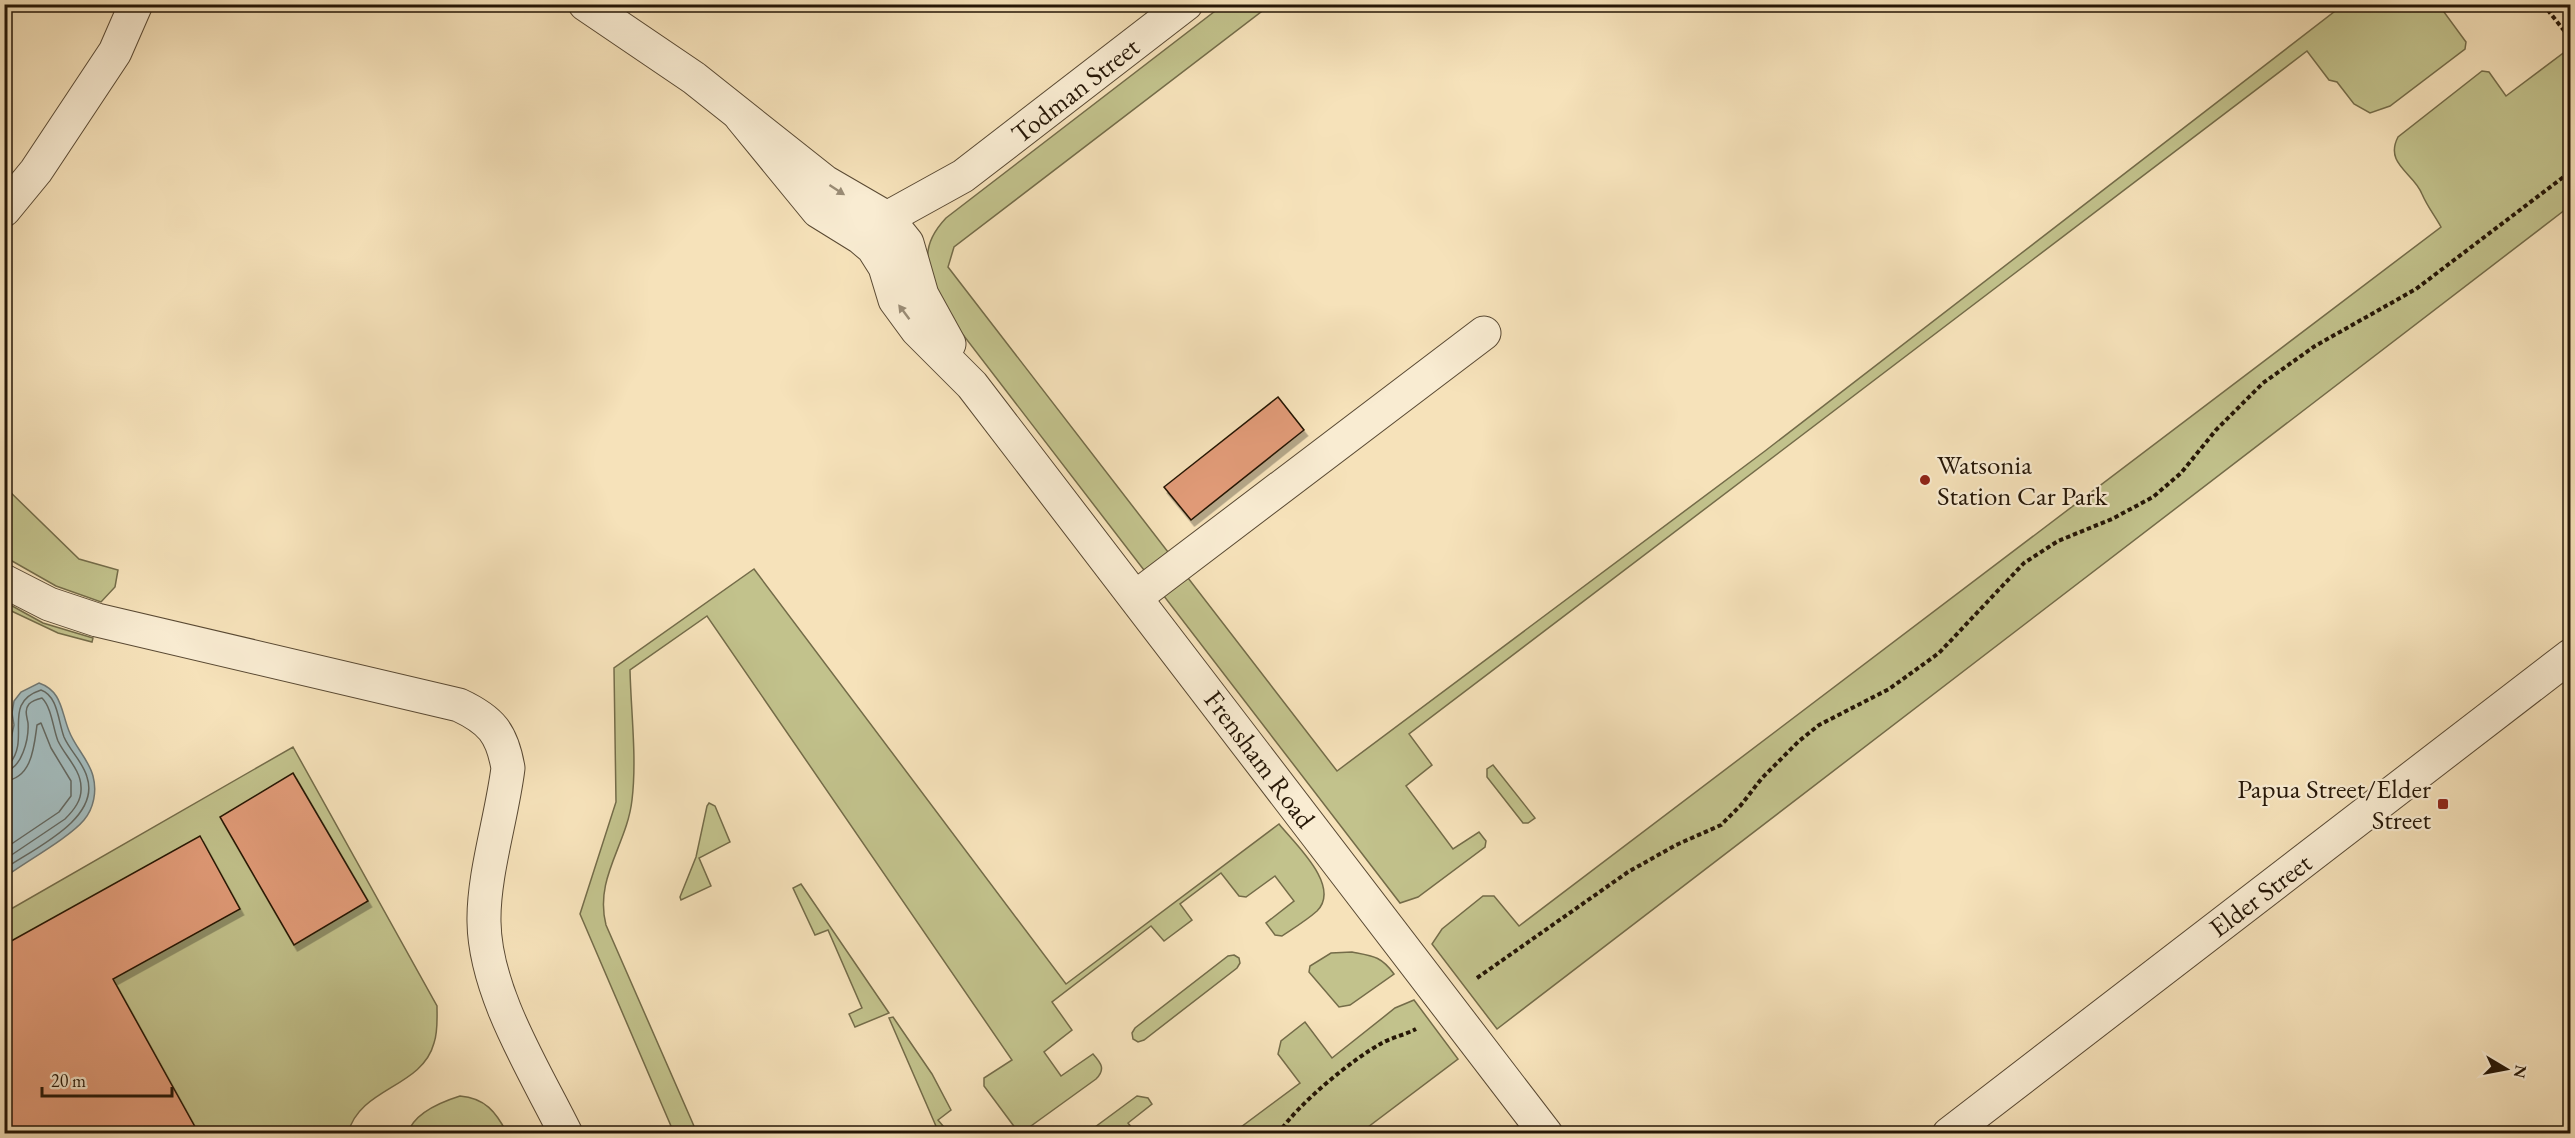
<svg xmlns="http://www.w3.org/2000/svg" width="2575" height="1138" font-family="'EB Garamond',serif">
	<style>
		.green { fill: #c2c28c; stroke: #746c49; stroke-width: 1.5 }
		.water { fill: #a3babb; stroke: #717873; stroke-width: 1.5 }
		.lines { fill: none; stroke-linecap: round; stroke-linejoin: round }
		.shore { stroke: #646860; stroke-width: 1.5 }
		.building { fill: #e19b78; stroke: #251606; stroke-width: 1.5; filter: url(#shadow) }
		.minor-casing { stroke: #594933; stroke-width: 35 }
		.path { stroke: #251606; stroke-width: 4; stroke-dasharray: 4.5 3; stroke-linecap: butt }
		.minor { stroke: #f9ecd2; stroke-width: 33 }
		.oneway { fill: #9a8c76 }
		.poi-dot { fill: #8f2418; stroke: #f9ecd2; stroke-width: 2 }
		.labels { text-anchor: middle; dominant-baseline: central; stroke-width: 4.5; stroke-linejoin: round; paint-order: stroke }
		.street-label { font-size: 27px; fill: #251606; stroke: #f9ecd2 }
		.poi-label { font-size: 27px; fill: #251606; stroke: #f9ecd2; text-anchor: start }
	</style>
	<defs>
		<filter id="shadow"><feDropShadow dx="3.5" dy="6" stdDeviation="0" flood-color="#0004"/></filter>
	</defs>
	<rect width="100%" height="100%" fill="#f6e2ba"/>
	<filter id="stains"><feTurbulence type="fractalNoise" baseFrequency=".00333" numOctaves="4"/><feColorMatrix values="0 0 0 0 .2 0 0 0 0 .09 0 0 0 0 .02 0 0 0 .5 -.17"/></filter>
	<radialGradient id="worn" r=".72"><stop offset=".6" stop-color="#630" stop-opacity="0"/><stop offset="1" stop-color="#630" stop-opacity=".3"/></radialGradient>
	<g class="green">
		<path d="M1223,5H1270L954,247L948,267L1337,771L1765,451L2343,5H2445L2441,8L2466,42L2465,49L2390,106L2370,113L2354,104L2337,82L2329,80L2307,51L1409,734L1432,765L1406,786L1453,849L1479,832L1486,841L1485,847L1418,897L1400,903L944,310C931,272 914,252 946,218Z"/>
		<path d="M2570,48V206L1497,1029L1432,944L1442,929L1483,896H1494L1519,926L2441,227C2435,216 2427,206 2422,194C2414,173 2384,164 2398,137L2482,71L2489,72L2506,96Z"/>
		<path d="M4,486L79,559L118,570L115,587L101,602L56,586L5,557Z"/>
		<path d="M754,569L1066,984L1279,824C1294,843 1342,886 1317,911C1307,920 1294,928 1282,936L1275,935L1266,923L1294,901L1275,876L1246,897L1239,896L1221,873L1180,904L1192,920L1164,941L1151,926L1052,1002L1072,1030L1044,1052L1061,1076L1093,1054C1101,1063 1106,1069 1096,1079L1024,1131L1016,1129L984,1086V1078L1012,1060L707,616L630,670C631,713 637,758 632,800C627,845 594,878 606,925L697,1133H674L580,914L616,802L614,668Z"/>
		<path d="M5,602L43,623L93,638L92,642L58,633L5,608Z"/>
		<path d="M293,747L437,1006C437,1018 438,1032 434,1043C422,1088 360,1087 348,1133H5L4,913Z"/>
		<path d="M1493,765L1535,818L1528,823H1523L1487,777V769Z"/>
		<path d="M709,803L715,806L730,842L699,858L711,886L681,900L680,897L696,857L707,806Z"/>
		<path d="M801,884L889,1013L855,1027L849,1014L862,1008L828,930L815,935L793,888Z"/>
		<path d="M1352,952C1373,956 1381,956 1394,974L1350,1005L1339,1007L1309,972L1310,966L1331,953Z"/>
		<path d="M1234,955L1239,958L1240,963L1237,968L1144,1040L1138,1042L1133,1039L1132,1033L1135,1028L1228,956Z"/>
		<path d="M1414,1000L1458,1059L1360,1133H1233L1300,1083L1278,1054L1281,1041L1305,1022L1332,1058L1395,1008Z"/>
		<path d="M893,1017L932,1074L951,1110L938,1120L949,1133H939L889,1018Z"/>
		<path d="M460,1096C485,1098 496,1112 507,1133H408C414,1113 441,1102 460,1096Z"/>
		<path d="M1137,1096L1148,1098L1152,1104L1128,1123L1136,1133H1087Z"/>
	</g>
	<path class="water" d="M39,683C62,691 61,711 69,731C75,747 89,760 93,776C97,791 94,808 84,820C69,838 25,862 5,877V766L14,725L12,713L14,701L21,692Z"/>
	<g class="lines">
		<g class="shore">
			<path d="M4,764L10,763C31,738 1,703 41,690C58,696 58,721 64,737C70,751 83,762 87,777C101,819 33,849 4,869"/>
			<path d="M4,771C22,770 29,738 28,723C27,717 24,710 29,704C32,701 38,699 42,698C52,708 53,729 58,741C65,756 81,770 81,787C82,800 74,810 65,819L4,860"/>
			<path d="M4,781C32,779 34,747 37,725L41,723L51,748L71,781V796L59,812L4,849"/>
		</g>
	</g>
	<g class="building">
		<path d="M1278,397L1304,430L1191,520L1164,487Z"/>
		<path d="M293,773L368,901L294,945L220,817Z"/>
		<path d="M200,836L240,909L113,979L199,1134H4V945Z"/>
	</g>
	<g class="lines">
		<g class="minor-casing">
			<g id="minor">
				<path d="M585,4L694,78L825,182L887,218L907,243L922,295L949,344"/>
				<path d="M741,117L818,211L860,237L873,248L885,267L895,300L917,330L972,385L1546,1134"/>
				<path d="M4,210L36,171L115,52L136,4"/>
				<path d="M878,239L887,218L963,176L1186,4"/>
				<path d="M4,581L49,604L97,620L459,705C491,720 502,733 508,768C502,817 483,875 484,922C485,993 535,1071 566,1134"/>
				<path d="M1136,597L1484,333"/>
				<path d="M1949,1134L2570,656"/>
			</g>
		</g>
		<g class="path">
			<path d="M2543,4L2570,38"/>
			<path d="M1477,978L1628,872L1676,845L1721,825L1741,805L1762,778L1799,741L1819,725L1889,689L1939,653L2024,563L2058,541L2112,519L2153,497L2181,473L2216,430L2263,383L2315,346L2416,289L2570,172"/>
			<path d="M1278,1134C1297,1105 1351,1060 1382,1043C1393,1037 1405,1035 1416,1029"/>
		</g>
		<use href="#minor" class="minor"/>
	</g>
	<defs><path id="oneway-solid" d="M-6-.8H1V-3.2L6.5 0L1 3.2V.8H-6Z" transform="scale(1.5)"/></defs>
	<g class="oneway">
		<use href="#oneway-solid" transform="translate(837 190) rotate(33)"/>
		<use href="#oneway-solid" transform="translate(904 312) rotate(-127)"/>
	</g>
	<g class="poi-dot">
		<circle cx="1925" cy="480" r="6"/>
		<rect x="2437" y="798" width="12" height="12" rx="3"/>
	</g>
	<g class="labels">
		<g class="street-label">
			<text transform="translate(1075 90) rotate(-38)">Todman Street</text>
			<text transform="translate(1260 759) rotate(53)">Frensham Road</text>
			<text transform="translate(2260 895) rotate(-37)">Elder Street</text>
		</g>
		<g class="poi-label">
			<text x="1937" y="464">Watsonia<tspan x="1937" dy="31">Station Car Park</tspan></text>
			<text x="2431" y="788" text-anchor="end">Papua Street/Elder<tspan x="2431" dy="31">Street</tspan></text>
		</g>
	</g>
	<rect width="2575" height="1138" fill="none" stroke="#f6e2ba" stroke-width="24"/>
	<rect x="6" y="6" width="2563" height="1126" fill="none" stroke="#251606" stroke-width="3"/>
	<rect x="12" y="12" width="2551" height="1114" fill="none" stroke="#251606" stroke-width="1.5"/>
	<g transform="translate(2506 1069) rotate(100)" stroke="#f9ecd2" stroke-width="4.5" paint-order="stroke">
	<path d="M0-4.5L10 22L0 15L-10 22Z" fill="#251606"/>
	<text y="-9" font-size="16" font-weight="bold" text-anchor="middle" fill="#251606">N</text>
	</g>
	<path d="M42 1087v9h130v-9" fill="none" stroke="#251606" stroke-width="3"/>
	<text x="51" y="1087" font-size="18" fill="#251606" stroke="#f9ecd2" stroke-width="4.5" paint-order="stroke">20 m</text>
	<rect width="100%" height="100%" filter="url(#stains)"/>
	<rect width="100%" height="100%" fill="url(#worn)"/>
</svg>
